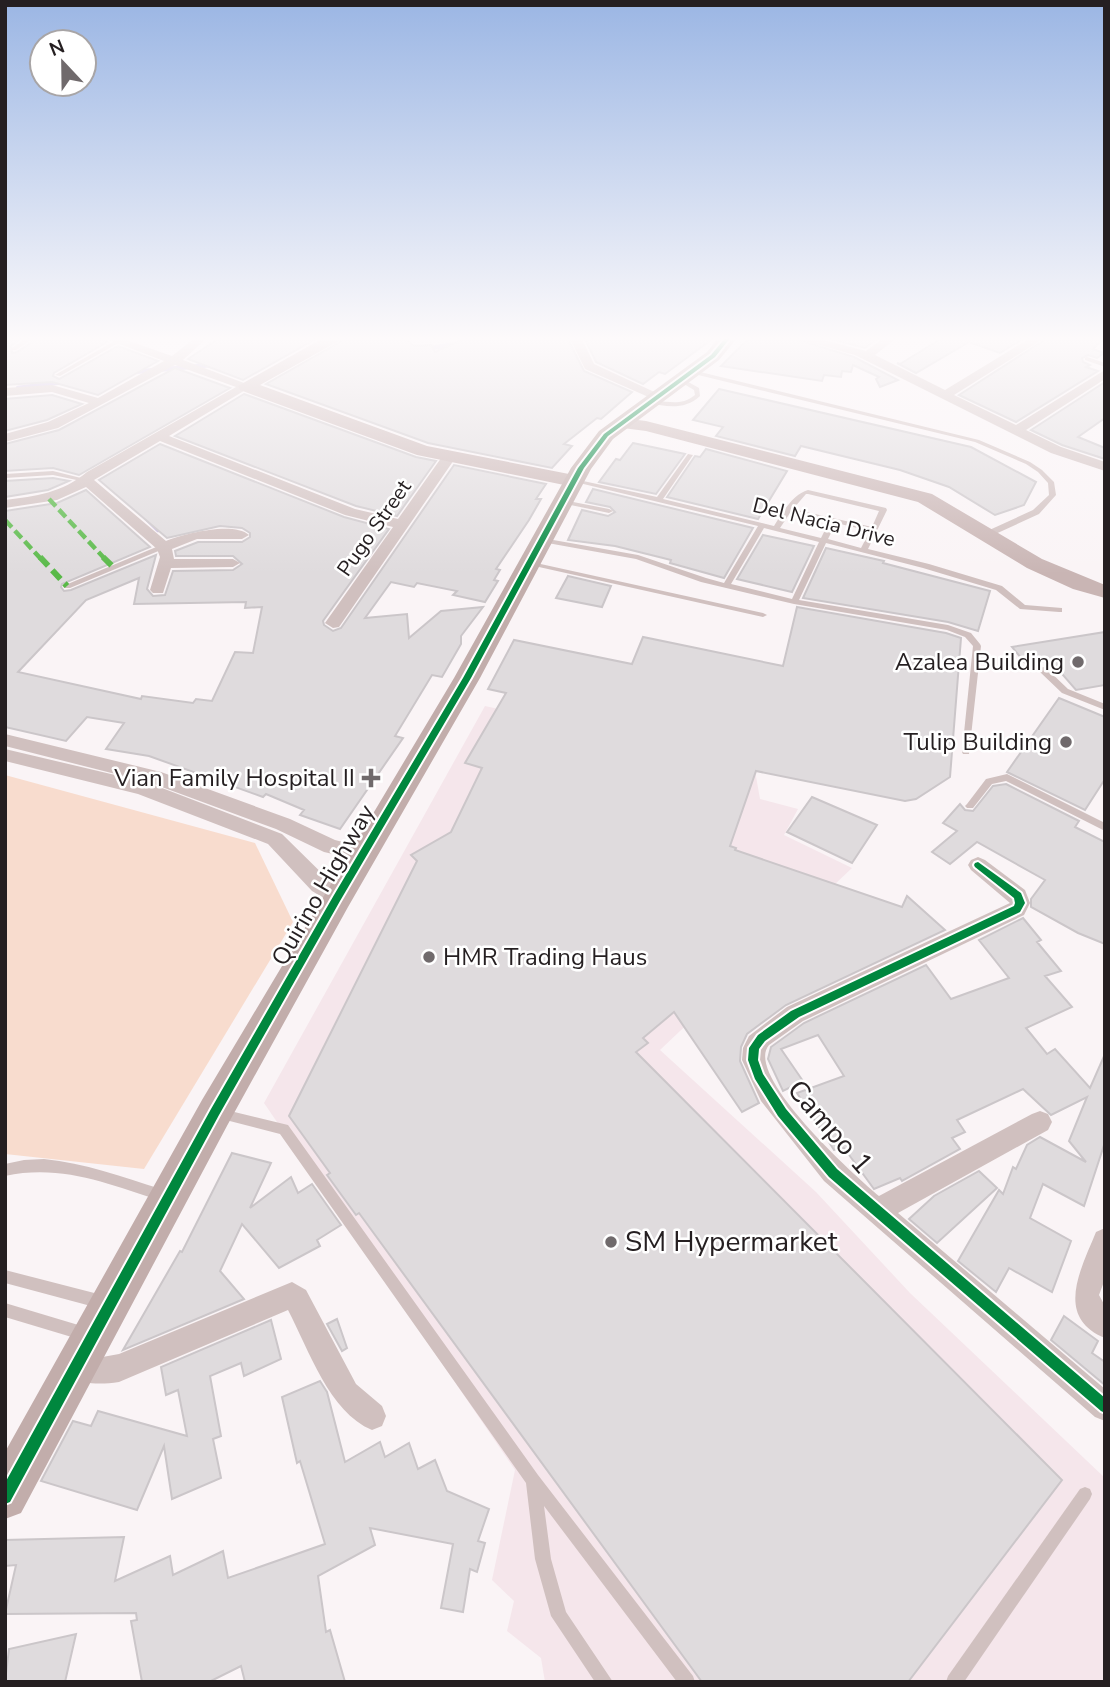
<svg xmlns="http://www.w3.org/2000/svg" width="1110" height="1687" font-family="'Nunito Sans',sans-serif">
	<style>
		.built { fill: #f5e6eb }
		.green { fill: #f8dcce }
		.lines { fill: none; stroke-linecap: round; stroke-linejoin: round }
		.stream { stroke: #c7b8de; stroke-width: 4.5 }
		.building { fill: #dfdbdd; stroke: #cbc6c9; stroke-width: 2; fill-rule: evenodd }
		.lane { fill: #d0c0bf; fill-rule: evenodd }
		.street { fill: #d0c0bf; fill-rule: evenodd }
		.secondary { fill: #c9b5b4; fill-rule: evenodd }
		.primary { fill: #c2adab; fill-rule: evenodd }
		.quiet-far1 { stroke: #58b947; stroke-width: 4.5; stroke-dasharray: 10 4.5; stroke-linecap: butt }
		.quiet { stroke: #58b947; stroke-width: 6; stroke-dasharray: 12 6; stroke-linecap: butt }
		.cycleway-casing { stroke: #fff; stroke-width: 4 }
		.cycleway { fill: #00873e; fill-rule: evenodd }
		.poi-dot { fill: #706a6c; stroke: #fff; stroke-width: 2.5 }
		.labels { text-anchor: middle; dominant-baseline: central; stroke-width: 5; stroke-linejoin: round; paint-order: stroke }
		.far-street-label { font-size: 21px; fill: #251f21; stroke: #fff }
		.poi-label { font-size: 24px; fill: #251f21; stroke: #fff; text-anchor: end }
		.street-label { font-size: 24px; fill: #251f21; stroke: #fff }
		.near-street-label { font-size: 28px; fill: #251f21; stroke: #fff }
		.near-poi-label { font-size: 28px; fill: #251f21; stroke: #fff; text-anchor: start }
	</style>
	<rect width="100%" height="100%" fill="#faf4f6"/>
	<path class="built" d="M485,706L754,765L760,799L798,809L784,835L852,868L660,1050L816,1192L910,1293L1105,1478V1682H545L541,1658L507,1631L514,1601L492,1580L515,1470L264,1103Z"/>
	<path class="green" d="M5,775L255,843L293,922L144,1169L5,1154Z"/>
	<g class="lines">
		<g class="stream">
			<path d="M425,349L456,344"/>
			<path d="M133,372L212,365"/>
			<path d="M18,388L63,382"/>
			<path d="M141,513L158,530"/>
		</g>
	</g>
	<g class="building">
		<path d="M5,337H23L11,346L12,353L17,352L39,337H99L107,342L54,373L53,376L59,379L118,346L158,361L98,395L52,382L5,385Z"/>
		<path d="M221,337H319L243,380L188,359Z"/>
		<path d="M349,337H402L414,346L431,345L435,352L468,337H567L584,371L632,392L601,419L597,418L564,444L572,446L552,468L428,443L266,384Z"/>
		<path d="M584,337H715L665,374L659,372L643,384L596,362Z"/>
		<path d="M750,337H789L854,357L898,380L880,387L876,379L879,377L853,365L851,372L842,371L841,377L824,375L822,381L721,366Z"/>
		<path d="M824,337H880L865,348Z"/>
		<path d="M944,337H1026L1000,353L969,342L916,373L897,363L900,364Z"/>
		<path d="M1049,337H1105L1093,349L1104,353L1097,358L1088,355L1082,358L1083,362L1090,365L1086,367L1098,371L1016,422L959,395Z"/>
		<path d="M175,368L230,388L79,475L53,468L5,471V444L59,430Z"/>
		<path d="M1105,382V418L1078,437L1105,448V459L1062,445L1031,430Z"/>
		<path d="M719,389L971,447L1036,482L1024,505L995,515L949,487L900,470L801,446L795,456L716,436L723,427L693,420Z"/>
		<path d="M244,394L416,457L436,461L397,516L356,506L175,436Z"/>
		<path d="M52,395L82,404L47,420L5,431V399Z"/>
		<path d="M633,443L685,454L656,494L599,482L616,459L620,460Z"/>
		<path d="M160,444L344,517L389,529L323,621L324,625L333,631L341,628L454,465L546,484L536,499H541L529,520L496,569L500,570L494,580L498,581L485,602L453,595L457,591L417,583L414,587L391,582L365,618L407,614L409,638L441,611L483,607L461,636V644L442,677L432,675L395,736L403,738L340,829L300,815L304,810L266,794L263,797L149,756L106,749L124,723L87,717L66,741L5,727V511L57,503L86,490L150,547L62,584L61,587L64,591L71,590L156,555L147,589L153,596L165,595L173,571L233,570L242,564L233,556H176L175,551L198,542H242L250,537V533L242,528L220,526L167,538L99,480ZM139,578L134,604L246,602L245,608L262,607L253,653L235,652L212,701L196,699L193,703L142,696L141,699L18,672L86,600Z"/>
		<path d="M706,449L787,471L758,519L667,497L695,456L700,457Z"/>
		<path d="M53,478L69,481L48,490L5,497V481Z"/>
		<path d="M593,489L753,528L724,578L670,563L671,560L615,546L568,540L582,510L608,516L615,512L610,507L586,502Z"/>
		<path d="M763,535L814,546L792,592L737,579Z"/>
		<path d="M826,548L884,561L883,563L990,591L978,631L948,622L803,598Z"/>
		<path d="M568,576L611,586L602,607L556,598Z"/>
		<path d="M797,607L946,633L961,638L950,777L916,799L905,801L756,771L730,846L736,848L735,850L902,907L907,896L945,930L786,1005L747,1034L741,1047L740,1061L759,1103L742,1112L674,1012L643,1038L648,1043L636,1052L1062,1480L908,1682H702L359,1213L356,1215L327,1175L330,1173L289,1116L417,861L411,855L451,832L482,768L465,763L506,693L488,689L514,640L632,664L643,637L783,666Z"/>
		<path d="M1105,632V685L1076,690L1050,660L1026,664L1012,647Z"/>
		<path d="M1059,698L1105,717V779L1085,810L1007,772Z"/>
		<path d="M1006,784L1079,821L1075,827L1105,842V944L1078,933L1031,907V899L1045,880L977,842L950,864L932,852L957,831L943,823L960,804L965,810L973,811L993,786Z"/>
		<path d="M812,797L877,825L852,863L787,832Z"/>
		<path d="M1023,918L1041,940L1037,942L1061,971L1045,976L1072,1007L1026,1028L1047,1054L1055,1049L1090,1088L1105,1054V1142L1084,1206L1043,1184L1030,1218L1071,1241L1052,1292L1009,1268L996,1292L958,1261L999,1190L1003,1194L1013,1167L1016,1169L1027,1145L1040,1137L1086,1162L1069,1141L1087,1097L1051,1115L1023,1089L957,1120L965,1132L952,1138L960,1149L902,1181L900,1178L874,1189L844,1148L834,1150L797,1093L844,1076L818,1035L781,1049L803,1081L783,1091L768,1059L771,1047L804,1023L926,965L951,999L1009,978L979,940Z"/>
		<path d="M232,1153L271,1163L250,1208L291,1177L298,1193L312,1184L341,1225L317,1240L320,1246L279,1268L242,1224L220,1271L244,1299L123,1350L180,1251L182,1252Z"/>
		<path d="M979,1171L997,1188L937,1243L909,1219L934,1196Z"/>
		<path d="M1064,1316L1098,1341L1092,1353L1105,1362V1385L1051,1340Z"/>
		<path d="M337,1319L347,1348L342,1351L327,1324Z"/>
		<path d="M271,1320L281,1359L244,1376L241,1363L210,1376L221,1436L213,1439L221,1478L172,1499L164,1446L137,1510L41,1481L73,1421L91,1426L98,1411L187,1436L178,1390L166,1395L161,1367Z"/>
		<path d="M320,1381L327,1392L345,1462L380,1442L385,1457L409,1443L418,1469L435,1460L447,1491L489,1509L478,1541L485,1543L477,1572L470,1569L463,1612L441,1608L453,1544L370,1528L375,1545L318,1576L326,1632L330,1630L345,1682H245L241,1666L209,1682H142L131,1621L137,1620L136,1613L5,1614L16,1565L5,1566V1540L124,1537L115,1581L170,1556L173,1575L223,1551L228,1578L325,1544L300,1461L297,1463L282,1397Z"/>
		<path d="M76,1634L65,1682H5L9,1649Z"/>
	</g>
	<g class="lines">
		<g class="lane">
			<path d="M28,337H36L16,350H12V348Z"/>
			<path d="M118,339L121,341L120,342L60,376L55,375Z"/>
			<path d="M1087,357L1105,363V367L1085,360V358Z"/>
			<path d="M692,370L979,440L1030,462L1042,470L1054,482L1056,495L1039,514L991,536H985V532L1033,510L1049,495L1048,483L1038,472L1026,464L975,442L690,373L689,372Z"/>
			<path d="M679,379H683L699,388L700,396C685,410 667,407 649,403L648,402C665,398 677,409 695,395L694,390L679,381Z"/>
			<path d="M688,454L693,455L663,499L774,526C782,513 793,494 808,490L886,508L887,510L868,549L929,564L1002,586L1025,605L1062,608V612H1059L1020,609L996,590L923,568L826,543L799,600L948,625L971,633L980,644L981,646L969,754H963L962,752L973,646L965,637L947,630L794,604L701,582L636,559L542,542L538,540L542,538L638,555L706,578L724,583L758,526L571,481L574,479L657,497ZM806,494H808L879,511L872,527L793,509ZM790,513L829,522L821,538L780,528ZM836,523L870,531L861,548L828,539ZM764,528L819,542L792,599L731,584Z"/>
			<path d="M53,471L89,480L86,482L53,475L5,478V474Z"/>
			<path d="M563,500L609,509L613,511L609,513L561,503L559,502Z"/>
			<path d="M161,545H167L168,547L70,588H64L63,586Z"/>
			<path d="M527,561L763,613L767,615L763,617L530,565L526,563Z"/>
			<path d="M1043,667L1046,668L1068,689L1105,704V710L1062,693L1040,672L1039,670Z"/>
			<path d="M1007,774L1105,823V831L1006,781L992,784L973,808H967L965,806L967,804L986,779Z"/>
			<path d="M222,1109L288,1125L538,1475L693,1676L695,1682H677L544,1506L551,1559L566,1612L613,1682H595L551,1616L535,1559L526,1483L280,1134L218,1118L216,1114L218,1110Z"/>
			<path d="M44,1159C85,1163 122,1177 161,1189L165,1191L167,1195L165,1199L161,1201C108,1184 62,1164 5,1176V1164L24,1160Z"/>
			<path d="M5,1270L102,1295L107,1297L109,1302L107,1307L102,1309L5,1283Z"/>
			<path d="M5,1303L85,1327L90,1329L92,1334L90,1339L85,1341L5,1317Z"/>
			<path d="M1085,1487L1090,1489L1092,1494L1090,1499L964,1682H946L948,1676L1080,1489Z"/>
		</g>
		<g class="street">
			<path d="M101,337H118L172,356L196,337H208L183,360L252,386L169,436L355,509L398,519L444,454L449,453L456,457L339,627L333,628L325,623L393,527L345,515L160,441L94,480L166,541C184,534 233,521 249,535L242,539H197L172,549L174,559H233L240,563L233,567L171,568L163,593H153L150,590L160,557L157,549L86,487L57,500L5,508V500C36,496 62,493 87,472L236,387L175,365L58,428L5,442V434L48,422L89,403L52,392L5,396V388L52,385L98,398L164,361Z"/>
			<path d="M569,337H581L594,364L663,396L661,399H653L585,369Z"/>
			<path d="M791,337H812L866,351L885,337H898L875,355L945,390L1032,337H1046L954,395L1016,425L1105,370V379L1026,430L1061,447L1105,462V471L1051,453L855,355Z"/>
			<path d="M5,734L161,772L290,819L335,840L370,849L373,854L370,859L363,861L324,852L276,829L151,783L5,746Z"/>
			<path d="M5,749L149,783L282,834L347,898L344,904L337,906L312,891L268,844L138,794L5,761Z"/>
			<path d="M978,857L985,860L1025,890L1030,903L1024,915L803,1021L769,1045C743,1075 856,1177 879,1196L1032,1114L1040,1111L1048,1114L1052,1122L1048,1130L898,1213L1105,1389V1421L1095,1417L824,1181L761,1101L742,1060L743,1048L749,1036L787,1007L1010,903L971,870L968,865L971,860Z"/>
			<path d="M1105,1228V1279L1099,1295L1105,1306V1338C1054,1317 1081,1269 1096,1232Z"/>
			<path d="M292,1282L306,1290L356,1384L382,1406L386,1416L382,1426L372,1430C329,1412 309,1350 288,1310L119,1382C99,1385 85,1384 66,1377L62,1367L66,1357L76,1353L97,1358L119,1354Z"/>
		</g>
		<g class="secondary">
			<path d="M325,337H346L260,385L427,446L574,475L583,481L574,487L417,455L240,390L238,386Z"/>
			<path d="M621,418L646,421L932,494L1042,559L1105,585V598L1073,589L1027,568L918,502L646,431L615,427L612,423Z"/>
		</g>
		<path class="primary" d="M719,337H738L719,360L613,439L591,469L480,678L348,907L228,1124L21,1513L5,1519V1452L202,1100L454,678L571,468L599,431L707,352Z"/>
		<g class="quiet-far1">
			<path d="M49,499L105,559"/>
			<path d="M5,520L41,559"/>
		</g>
		<g class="quiet">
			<path d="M40,557L67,586"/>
			<path d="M103,557L113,567"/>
		</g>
		<g class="cycleway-casing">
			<g id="cycleway">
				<path d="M726,337H731L715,357L608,436L584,468L471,678L340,901L219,1115L10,1502L5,1504V1483L211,1109L334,895L463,678L578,468L604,434L711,355Z"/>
				<path d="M978,862L1021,893L1025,903L1020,912L799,1017L765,1041L759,1049L758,1060L763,1074L786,1109L837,1169L1105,1398V1413L1101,1411L829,1177L778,1116L755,1079L748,1060L749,1048L758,1035L791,1011L1014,906L1015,903L1014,898L975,867L974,865L975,863Z"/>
			</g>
		</g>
		<use href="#cycleway" class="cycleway"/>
	</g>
	<linearGradient id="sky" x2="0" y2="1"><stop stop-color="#9bb6e4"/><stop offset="0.59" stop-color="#fdfafb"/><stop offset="1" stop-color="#fdfafb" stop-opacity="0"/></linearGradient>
	<rect width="1110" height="574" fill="url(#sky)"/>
	<g class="poi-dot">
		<circle cx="1078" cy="662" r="7"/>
		<circle cx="1066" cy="742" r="7"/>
		<path d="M367.5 767.5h7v7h7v7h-7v7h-7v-7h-7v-7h7z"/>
		<circle cx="429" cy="957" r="7"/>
		<circle cx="611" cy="1242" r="7"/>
	</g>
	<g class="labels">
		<g class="far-street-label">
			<text transform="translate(824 522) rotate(14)">Del Nacia Drive</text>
			<text transform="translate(374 528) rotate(-55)">Pugo Street</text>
		</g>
		<g class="poi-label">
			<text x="1064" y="662">Azalea Building</text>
			<text x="1052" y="742">Tulip Building</text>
			<text x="355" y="778">Vian Family Hospital II</text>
			<text x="443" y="957" text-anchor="start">HMR Trading Haus</text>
		</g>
		<g class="street-label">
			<text transform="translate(323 885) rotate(-60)">Quirino Highway</text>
		</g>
		<g class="near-street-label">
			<text transform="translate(830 1127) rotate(49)">Campo 1</text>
		</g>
		<g class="near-poi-label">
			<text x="625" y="1242">SM Hypermarket</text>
		</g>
	</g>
	<rect width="1110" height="1687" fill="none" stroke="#251f21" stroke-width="14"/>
	<g transform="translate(63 63) rotate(338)"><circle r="33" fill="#ffffff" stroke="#a8a5a6" stroke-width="2"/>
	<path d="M0-5L12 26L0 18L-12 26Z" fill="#706a6c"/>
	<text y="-10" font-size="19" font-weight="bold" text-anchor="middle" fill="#251f21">N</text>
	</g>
</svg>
